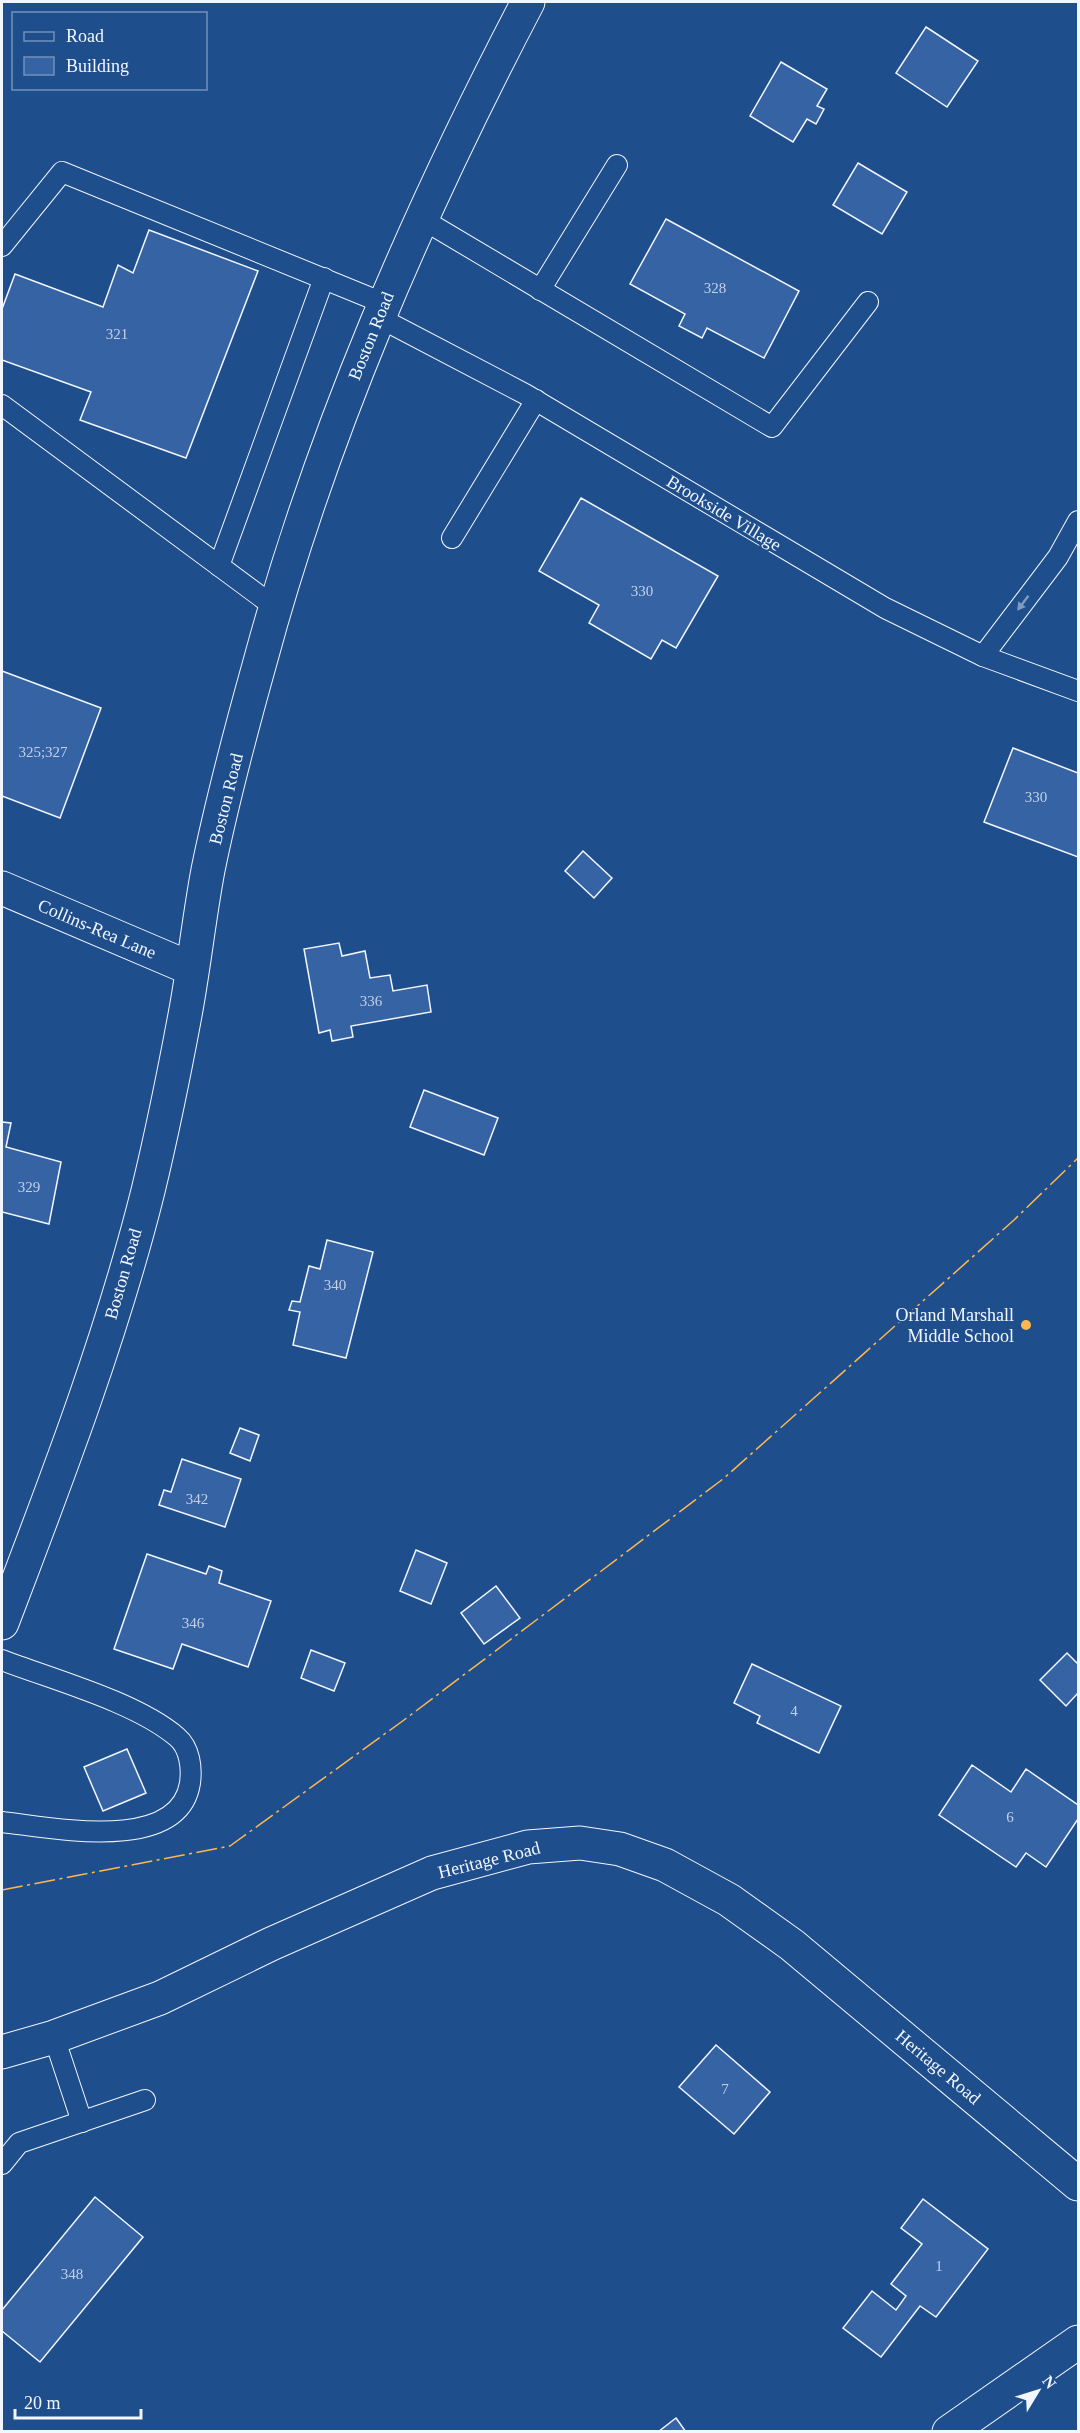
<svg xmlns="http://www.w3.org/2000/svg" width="1080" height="2433" font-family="'Times New Roman',serif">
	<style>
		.building { fill: #3563a3; stroke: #f2f6ff; stroke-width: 1.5 }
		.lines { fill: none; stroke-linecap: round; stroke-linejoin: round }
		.lane-casing { stroke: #f2f6ff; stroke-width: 22 }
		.street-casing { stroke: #f2f6ff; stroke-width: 35 }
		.primary-casing { stroke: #f2f6ff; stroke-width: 35 }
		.lane { stroke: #1f4e8c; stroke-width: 20 }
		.street { stroke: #1f4e8c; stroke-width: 33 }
		.primary { stroke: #1f4e8c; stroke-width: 33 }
		.power { stroke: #ffb74d; stroke-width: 1.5; stroke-dasharray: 21 4.5 3 4.5; stroke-linecap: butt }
		.oneway { fill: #7e9ac0 }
		.poi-dot { fill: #ffb74d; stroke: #1f4e8c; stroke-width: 2 }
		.labels { text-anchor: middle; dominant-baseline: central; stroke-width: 4.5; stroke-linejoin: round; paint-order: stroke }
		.number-label { font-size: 15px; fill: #c3d1e8 }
		.street-label { font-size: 18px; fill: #f2f6ff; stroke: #1f4e8c }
		.poi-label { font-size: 18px; fill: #f2f6ff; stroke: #1f4e8c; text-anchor: end }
	</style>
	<rect width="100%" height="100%" fill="#1f4e8c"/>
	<g class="building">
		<path d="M926,27L978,61L947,107L896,73Z"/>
		<path d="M781,62L827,89L817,106L824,109L816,124L807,119L793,142L750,116Z"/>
		<path d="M858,163L907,192L882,234L833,205Z"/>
		<path d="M666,219L799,291L764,358L707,328L702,338L679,326L685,314L630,284Z"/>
		<path d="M149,230L258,271L186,458L80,420L91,392L2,360V309L15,274L103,307L118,265L133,273Z"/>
		<path d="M581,498L718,576L676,648L662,640L651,659L589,623L599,605L539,571Z"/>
		<path d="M2,671L101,708L60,818L2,796Z"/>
		<path d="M1013,748L1078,773V857L984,822Z"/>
		<path d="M583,851L612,878L594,898L565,871Z"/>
		<path d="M339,943L342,956L365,951L370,978L390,975L393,991L427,985L431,1012L351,1026L353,1037L332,1041L330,1030L319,1033L304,949Z"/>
		<path d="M424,1090L498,1118L484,1155L410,1127Z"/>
		<path d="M2,1122L11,1123L6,1147L61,1162L49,1224L2,1212Z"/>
		<path d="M327,1240L373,1252L346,1358L293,1345L300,1312L289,1310L292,1301L300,1302L309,1266L320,1269Z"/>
		<path d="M240,1428L259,1435L250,1461L230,1453Z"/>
		<path d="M182,1459L241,1479L225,1527L159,1505L164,1490L171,1492Z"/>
		<path d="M416,1550L447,1563L431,1604L400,1591Z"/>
		<path d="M147,1554L206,1574L209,1566L222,1571L219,1583L271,1601L248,1667L182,1644L173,1669L114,1649Z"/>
		<path d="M496,1586L520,1618L484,1644L461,1613Z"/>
		<path d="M311,1650L345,1663L334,1691L301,1678Z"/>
		<path d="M1067,1653L1078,1664V1693L1066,1706L1040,1680Z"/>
		<path d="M752,1664L841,1706L819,1753L757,1723L760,1716L734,1703Z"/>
		<path d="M127,1749L146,1793L103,1811L84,1767Z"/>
		<path d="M972,1765L1011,1792L1026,1769L1078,1805V1819L1046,1867L1026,1853L1016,1867L939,1815Z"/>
		<path d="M716,2045L770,2092L734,2134L679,2087Z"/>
		<path d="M95,2197L143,2237L40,2362L2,2331V2310Z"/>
		<path d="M923,2199L988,2249L936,2317L920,2306L881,2357L843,2328L872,2291L896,2310L906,2296L891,2284L922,2244L901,2228Z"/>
		<path d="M676,2418L686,2432H658Z"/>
	</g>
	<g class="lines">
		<g class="lane-casing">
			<g id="lane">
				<path d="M422,219L772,427L868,302"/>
				<path d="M2,246L62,172L383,303"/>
				<path d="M540,290L617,165"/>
				<path d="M378,317L525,394L885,608L983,656L1078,691"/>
				<path d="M2,405L276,608"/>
				<path d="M452,538L536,400"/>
				<path d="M219,566L324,278"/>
				<path d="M983,656L1058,557L1078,521"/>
				<path d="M2,1660C54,1680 136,1702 177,1737C190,1748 192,1768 190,1783C179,1855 49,1827 2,1822"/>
				<path d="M54,2037L82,2122"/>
				<path d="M2,2164L19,2143L145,2100"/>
			</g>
		</g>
		<g class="street-casing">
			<g id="street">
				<path d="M2,888L192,969"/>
				<path d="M2,2052L54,2037L160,1998L271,1944L432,1873L528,1847L580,1843L620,1849L665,1865L729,1900L792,1945L1078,2184"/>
				<path d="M949,2432L1078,2342"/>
			</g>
		</g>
		<g class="primary-casing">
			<path id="primary" d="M2,1623C56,1481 111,1339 148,1191C162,1133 174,1074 185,1015C194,967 199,918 208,870C222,801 241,730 260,662C322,432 418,212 528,2"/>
		</g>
		<use href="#lane" class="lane"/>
		<use href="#street" class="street"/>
		<use href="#primary" class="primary"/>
		<path class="power" d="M2,1890L230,1846L404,1720L723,1479L1014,1220L1078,1158"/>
	</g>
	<defs><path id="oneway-solid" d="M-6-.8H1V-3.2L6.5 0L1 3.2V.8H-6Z" transform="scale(1.5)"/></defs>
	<use class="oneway" href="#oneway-solid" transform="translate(1023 603) rotate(127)"/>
	<circle class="poi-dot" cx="1026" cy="1325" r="6"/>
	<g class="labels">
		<g class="number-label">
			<text x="715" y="288">328</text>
			<text x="117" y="334">321</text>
			<text x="642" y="591">330</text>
			<text x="43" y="752">325;327</text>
			<text x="1036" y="797">330</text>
			<text x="371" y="1001">336</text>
			<text x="29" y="1187">329</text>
			<text x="335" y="1285">340</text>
			<text x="197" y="1499">342</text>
			<text x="193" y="1623">346</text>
			<text x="794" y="1711">4</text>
			<text x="1010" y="1817">6</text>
			<text x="725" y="2089">7</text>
			<text x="939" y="2266">1</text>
			<text x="72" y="2274">348</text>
		</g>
		<g class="street-label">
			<text transform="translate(371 336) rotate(-68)">Boston Road</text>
			<text transform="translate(724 513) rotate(31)">Brookside Village</text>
			<text transform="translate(226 799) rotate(-76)">Boston Road</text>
			<text transform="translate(97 929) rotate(23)">Collins-Rea Lane</text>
			<text transform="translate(123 1274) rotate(-74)">Boston Road</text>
			<text transform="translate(489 1860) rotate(-14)">Heritage Road</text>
			<text transform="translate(938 2067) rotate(40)">Heritage Road</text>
		</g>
		<g class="poi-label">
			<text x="1014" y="1315">Orland Marshall<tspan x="1014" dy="21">Middle School</tspan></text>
		</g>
	</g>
	<rect width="1080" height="2433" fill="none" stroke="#f2f6ff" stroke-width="6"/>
	<rect x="12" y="12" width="195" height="78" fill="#1f4e8c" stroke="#7391ba" stroke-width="1.5"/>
	<rect x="24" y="32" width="30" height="9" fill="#1f4e8c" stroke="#7391ba" stroke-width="1.5"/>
	<text x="66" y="42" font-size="18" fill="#f2f6ff">Road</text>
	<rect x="24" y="57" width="30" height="18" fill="#3563a3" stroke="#7391ba" stroke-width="1.5"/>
	<text x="66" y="72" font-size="18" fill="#f2f6ff">Building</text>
	<g transform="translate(1038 2391) rotate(52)" stroke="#1f4e8c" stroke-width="4.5" paint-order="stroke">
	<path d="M0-4.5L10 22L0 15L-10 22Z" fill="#f2f6ff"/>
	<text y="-9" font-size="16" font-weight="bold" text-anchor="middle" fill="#f2f6ff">N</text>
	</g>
	<path d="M15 2409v9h126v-9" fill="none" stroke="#f2f6ff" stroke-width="3"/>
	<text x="24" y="2409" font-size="18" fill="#f2f6ff" stroke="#1f4e8c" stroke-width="4.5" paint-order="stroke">20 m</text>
</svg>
